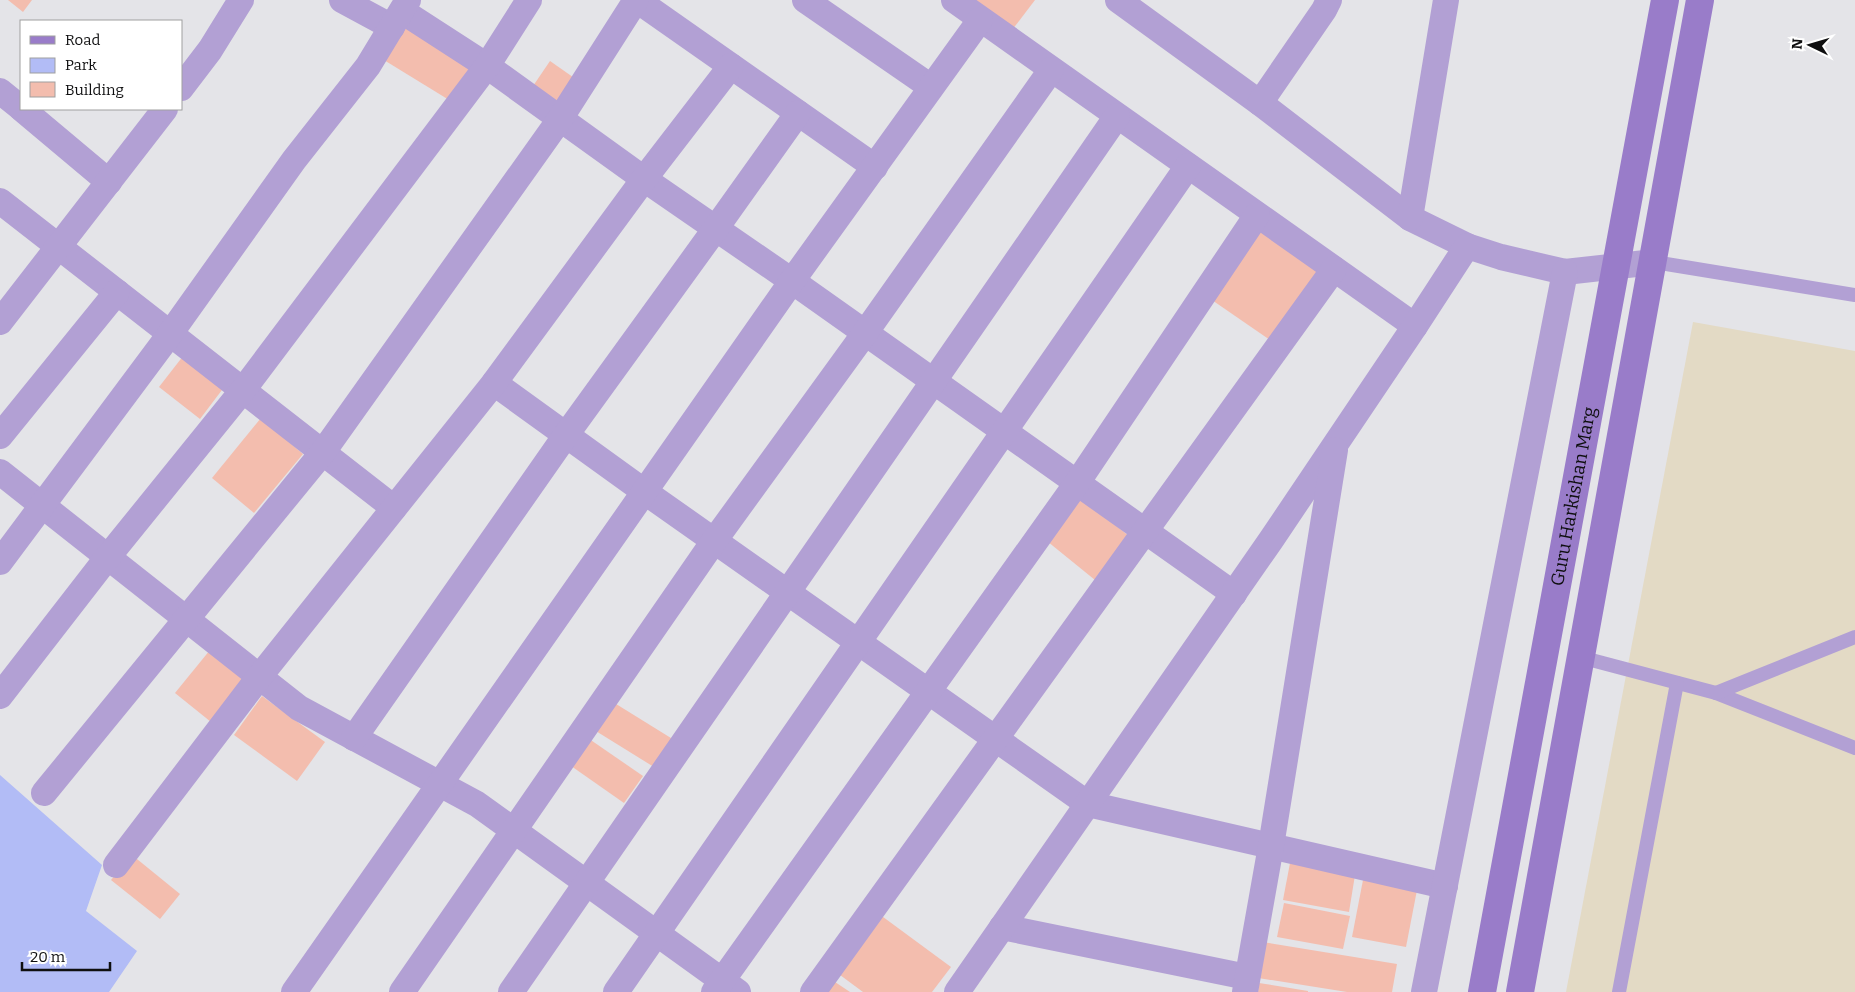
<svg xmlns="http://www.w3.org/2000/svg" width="1855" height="992" font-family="Bitter,serif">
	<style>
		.industrial { fill: #e3dac5 }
		.green { fill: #b2bcf6 }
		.building { fill: #f3bdae }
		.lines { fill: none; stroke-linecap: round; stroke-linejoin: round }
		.lane { stroke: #b2a0d4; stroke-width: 14 }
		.street { stroke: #b2a0d4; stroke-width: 26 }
		.secondary { stroke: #997cc9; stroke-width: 28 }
		.labels { text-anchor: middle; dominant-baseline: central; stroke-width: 4; stroke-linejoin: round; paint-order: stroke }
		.street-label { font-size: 18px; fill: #0f0f10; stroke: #fff }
	</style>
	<rect width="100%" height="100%" fill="#e4e4e8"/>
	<path class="industrial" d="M1693,322L1855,351V992H1566Z"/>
	<path class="green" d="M0,775L102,865L86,911L137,951L109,992H0Z"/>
	<g class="building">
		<path d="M8,0H32L23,12Z"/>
		<path d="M969,0H1035L1006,38Z"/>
		<path d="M400,20L476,67L454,103L379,57Z"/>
		<path d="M550,61L580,82L561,110L531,89Z"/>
		<path d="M1258,228L1319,270L1270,340L1209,298Z"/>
		<path d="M187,351L228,382L200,419L159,387Z"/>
		<path d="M261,418L303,454L254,513L212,478Z"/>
		<path d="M1076,494L1129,536L1095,580L1042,537Z"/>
		<path d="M210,650L245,679L211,722L175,693Z"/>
		<path d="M262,696L325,742L297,781L234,735Z"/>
		<path d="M608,699L679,743L662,772L591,728Z"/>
		<path d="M582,734L643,776L624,803L564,761Z"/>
		<path d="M132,855L180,894L160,919L111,880Z"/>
		<path d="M1290,863L1355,875L1349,912L1283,900Z"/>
		<path d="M1363,880L1417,890L1406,947L1352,937Z"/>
		<path d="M1284,903L1350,916L1343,949L1277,937Z"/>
		<path d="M879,914L951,967L932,992H863L836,972Z"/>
		<path d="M1257,941L1397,964L1392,992H1347L1252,977Z"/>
		<path d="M832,980L850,992H823Z"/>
		<path d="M1259,983L1308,991V992H1258Z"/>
	</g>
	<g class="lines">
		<g class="lane">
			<path d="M1654,262L1855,295"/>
			<path d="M1580,657L1716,693L1855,748"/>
			<path d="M1716,693L1855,637"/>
			<path d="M1619,992L1677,683"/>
		</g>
		<g class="street">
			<path d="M342,0L392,27"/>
			<path d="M637,0L875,167"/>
			<path d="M805,0L931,87"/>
			<path d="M954,0L1415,326"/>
			<path d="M1118,0L1260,103L1410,218L1467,246"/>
			<path d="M402,11L487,66L644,179L792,281L1234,594"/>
			<path d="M181,88L210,50L241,0"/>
			<path d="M0,91L21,108"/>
			<path d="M1260,103L1324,10L1329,0"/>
			<path d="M22,109L109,182"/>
			<path d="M0,201L394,508"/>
			<path d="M1410,218L1446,0"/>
			<path d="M0,322L165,109"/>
			<path d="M494,383L645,492L1088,804L1445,886"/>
			<path d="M0,436L117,292"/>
			<path d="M0,472L299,708L477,804L738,992"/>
			<path d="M0,562L170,334L294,160L368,66L408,0"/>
			<path d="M0,696L107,558L243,390L487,66L529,0"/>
			<path d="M354,738L566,435L716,228L798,113"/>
			<path d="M44,793L323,452L560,119L636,0"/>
			<path d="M116,865L260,676L494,383L644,179L731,66"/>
			<path d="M1002,927L1247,977"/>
			<path d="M294,992L792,281L980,20"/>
			<path d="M402,992L714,541L865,333L1051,70"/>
			<path d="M511,992L1117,116"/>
			<path d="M616,992L1188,166"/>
			<path d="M714,992L1077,483L1257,215"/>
			<path d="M813,992L1334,269"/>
			<path d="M957,992L1271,540L1415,326L1467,246L1501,257L1565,272L1654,262"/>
			<path d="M1245,992L1271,846L1335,450"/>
			<path d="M1424,992L1565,272"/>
		</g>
		<g class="secondary">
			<path id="s1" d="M1482,992L1665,0"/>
			<path d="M1520,992L1700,0"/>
		</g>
	</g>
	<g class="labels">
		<g class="street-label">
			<text stroke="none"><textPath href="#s1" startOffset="504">Guru Harkishan Marg</textPath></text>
		</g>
	</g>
	<rect x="20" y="20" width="162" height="90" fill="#ffffff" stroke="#9f9f9f"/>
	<rect x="30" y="36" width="25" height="8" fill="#997cc9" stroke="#9f9f9f"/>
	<text x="65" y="45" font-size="15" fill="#0f0f10">Road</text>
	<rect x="30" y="58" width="25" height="15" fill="#b2bcf6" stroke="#9f9f9f"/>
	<text x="65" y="70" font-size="15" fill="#0f0f10">Park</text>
	<rect x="30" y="82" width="25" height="15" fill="#f3bdae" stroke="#9f9f9f"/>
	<text x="65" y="95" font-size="15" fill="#0f0f10">Building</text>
	<g transform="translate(1810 45) rotate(275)" stroke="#ffffff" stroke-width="4" paint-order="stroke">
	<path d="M0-4L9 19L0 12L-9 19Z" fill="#0f0f10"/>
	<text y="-8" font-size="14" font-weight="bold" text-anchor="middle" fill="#0f0f10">N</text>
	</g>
	<path d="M22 962v8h88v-8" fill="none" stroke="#0f0f10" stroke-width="2.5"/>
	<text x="30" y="962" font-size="15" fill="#0f0f10" stroke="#ffffff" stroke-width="4" paint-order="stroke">20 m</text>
</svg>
